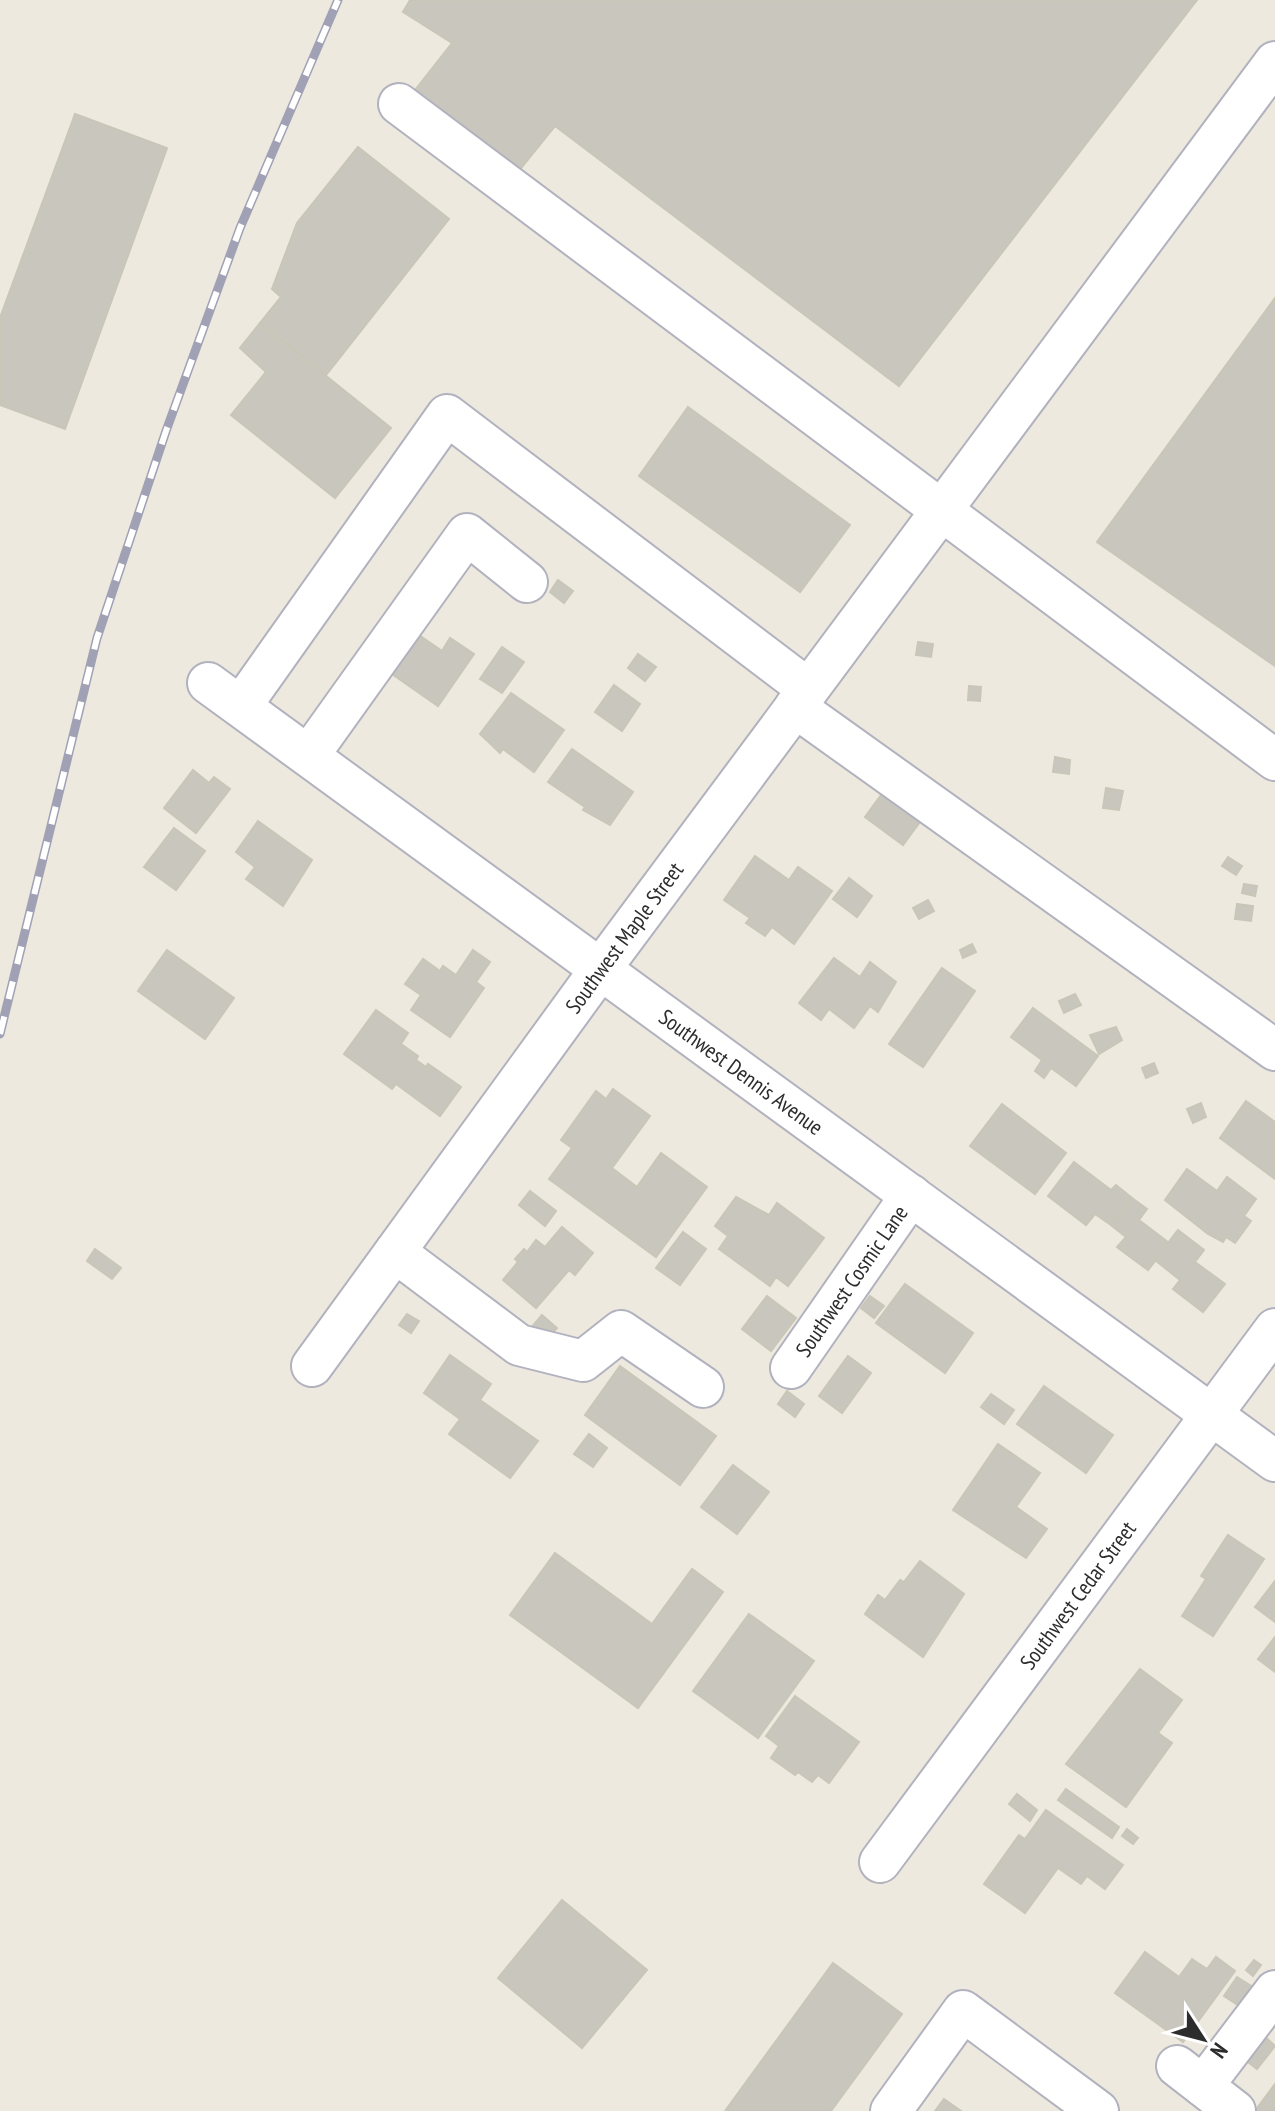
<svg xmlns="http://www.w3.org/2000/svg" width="1275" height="2111" font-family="'PT Sans Narrow',sans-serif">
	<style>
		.building { fill: #c9c7bd; stroke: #c9c6b8; stroke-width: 2 }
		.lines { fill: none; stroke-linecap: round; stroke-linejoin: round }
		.minor-casing { stroke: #b2b2bf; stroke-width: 44 }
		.minor { stroke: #fff; stroke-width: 40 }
		.rail-casing { stroke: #a1a1b6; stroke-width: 9 }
		.rail { stroke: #fff; stroke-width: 6; stroke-dasharray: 18; stroke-linecap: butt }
		.labels { text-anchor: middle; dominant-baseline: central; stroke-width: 8; stroke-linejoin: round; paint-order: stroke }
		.street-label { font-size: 22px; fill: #2c2c2c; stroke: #fff }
	</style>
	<rect width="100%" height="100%" fill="#ede9de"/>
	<g class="building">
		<path d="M410,0H1197L899,386L555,126L514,177L408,99L452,43L403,12Z"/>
		<path d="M75,114L167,148L65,429L0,405V318Z"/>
		<path d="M358,147L449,219L326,375L260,323L281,297L272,289L297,223Z"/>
		<path d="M1275,298V666L1097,542Z"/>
		<path d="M260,323L391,428L335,498L231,415L266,372L240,348Z"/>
		<path d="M688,407L850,525L800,592L639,476Z"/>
		<path d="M558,580L573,591L564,603L550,592Z"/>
		<path d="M419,635L442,651L450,638L474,654L438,706L392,674Z"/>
		<path d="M918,642L933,644L931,657L916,655Z"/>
		<path d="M502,647L524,662L502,693L480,679Z"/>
		<path d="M638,654L656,667L645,681L628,668Z"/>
		<path d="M614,685L640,704L622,731L595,712Z"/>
		<path d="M969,686L981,687L980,701L968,700Z"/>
		<path d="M511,693L564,730L534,772L503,749L500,753L480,734Z"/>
		<path d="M572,749L633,792L610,825L583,810L585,807L548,782Z"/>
		<path d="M1055,757L1070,760L1069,774L1053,772Z"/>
		<path d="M193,770L209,783L214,777L230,789L196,833L164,808Z"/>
		<path d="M887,787L925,815L903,845L865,817Z"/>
		<path d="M1106,788L1123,791L1119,810L1103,808Z"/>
		<path d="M258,821L312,860L283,906L246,879L255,867L236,852Z"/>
		<path d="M174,828L205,851L176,890L144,867Z"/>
		<path d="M755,856L789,880L798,867L832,891L794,944L772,927L765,936L746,923L750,918L724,900Z"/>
		<path d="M1228,857L1242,866L1236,875L1222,866Z"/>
		<path d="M849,878L872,896L857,917L833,899Z"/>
		<path d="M1244,884L1257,886L1255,896L1242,893Z"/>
		<path d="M928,900L934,911L919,919L913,908Z"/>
		<path d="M1237,904L1253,906L1251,921L1235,919Z"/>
		<path d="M972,944L976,952L963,958L960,950Z"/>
		<path d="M167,950L234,998L205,1039L138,991Z"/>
		<path d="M473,950L490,962L476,982L484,988L450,1037L411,1010L421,995L405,984L423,959L440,971L443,966L456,975Z"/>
		<path d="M834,958L860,977L870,962L896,982L878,1012L870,1006L854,1028L829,1009L821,1020L799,1003Z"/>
		<path d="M942,968L975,991L923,1067L889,1044Z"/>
		<path d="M1075,994L1081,1005L1064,1013L1059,1001Z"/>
		<path d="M1033,1008L1098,1056L1076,1086L1051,1068L1044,1078L1035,1071L1042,1060L1011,1037Z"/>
		<path d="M376,1010L408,1033L401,1044L418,1056L416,1060L426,1067L428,1064L461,1087L440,1116L396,1084L392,1089L344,1054Z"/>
		<path d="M1116,1027L1122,1040L1099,1054L1090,1035Z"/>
		<path d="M1154,1063L1158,1073L1146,1078L1142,1068Z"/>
		<path d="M613,1089L650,1116L612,1168L637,1187L661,1153L707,1187L656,1257L549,1179L572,1148L561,1140L596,1091L606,1099Z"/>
		<path d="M1246,1101L1275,1122V1179L1220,1138Z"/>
		<path d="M1201,1103L1206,1117L1193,1123L1187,1109Z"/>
		<path d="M1002,1104L1066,1153L1035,1194L970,1146Z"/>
		<path d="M1074,1162L1111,1190L1116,1185L1132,1198L1111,1225L1095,1214L1086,1225L1048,1196Z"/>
		<path d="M1187,1169L1217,1191L1227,1177L1256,1199L1244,1216L1251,1221L1235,1243L1226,1237L1223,1242L1208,1234L1165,1200Z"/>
		<path d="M530,1191L556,1211L545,1226L519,1205Z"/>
		<path d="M736,1197L769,1215L777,1203L824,1238L788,1286L776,1277L770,1286L719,1249L728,1236L715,1226Z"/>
		<path d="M1132,1198L1147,1209L1139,1220L1169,1243L1148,1270L1117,1247L1126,1237L1111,1225Z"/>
		<path d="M562,1227L593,1253L575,1275L569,1270L536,1308L503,1280L518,1262L515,1259L524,1249L527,1252L536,1240L545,1247Z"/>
		<path d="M1178,1230L1204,1250L1195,1262L1225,1284L1203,1312L1173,1289L1180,1280L1155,1260Z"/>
		<path d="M683,1232L706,1249L680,1285L656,1268Z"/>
		<path d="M95,1249L121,1268L112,1279L87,1261Z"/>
		<path d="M905,1284L973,1333L945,1373L876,1323Z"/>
		<path d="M767,1296L796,1318L771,1351L742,1329Z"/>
		<path d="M870,1296L884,1306L874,1318L861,1308Z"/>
		<path d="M407,1314L419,1321L411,1333L399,1325Z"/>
		<path d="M542,1315L557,1328L546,1341L531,1328Z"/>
		<path d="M450,1355L491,1384L480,1400L538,1441L510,1478L449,1434L460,1419L424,1393Z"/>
		<path d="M848,1356L871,1373L842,1413L819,1396Z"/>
		<path d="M620,1366L716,1436L680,1485L585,1415Z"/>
		<path d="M1044,1386L1113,1435L1086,1473L1017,1424Z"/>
		<path d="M787,1391L804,1404L795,1417L778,1404Z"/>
		<path d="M991,1394L1014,1410L1004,1424L981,1407Z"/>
		<path d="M589,1434L607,1448L593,1467L574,1454Z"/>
		<path d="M998,1444L1040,1473L1016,1507L1047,1529L1026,1558L953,1510Z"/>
		<path d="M733,1465L769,1492L737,1534L701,1507Z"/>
		<path d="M1228,1535L1264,1559L1213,1636L1182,1616L1206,1579L1201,1576Z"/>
		<path d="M555,1553L652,1624L692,1569L723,1592L638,1708L510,1615Z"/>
		<path d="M920,1561L964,1594L923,1657L865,1614L878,1595L885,1600L900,1580L904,1582Z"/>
		<path d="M1275,1581V1622L1255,1607Z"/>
		<path d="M749,1614L814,1661L758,1738L693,1691Z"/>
		<path d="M1275,1637V1672L1258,1659Z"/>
		<path d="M1140,1669L1182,1700L1158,1733L1172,1743L1126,1807L1066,1764Z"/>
		<path d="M795,1696L859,1742L829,1783L818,1775L812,1782L798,1772L795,1775L771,1758L779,1746L766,1736Z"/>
		<path d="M1066,1789L1119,1827L1112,1838L1058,1800Z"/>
		<path d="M1017,1794L1037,1810L1030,1821L1009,1804Z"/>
		<path d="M1046,1810L1123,1865L1105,1889L1087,1876L1081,1884L1058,1868L1025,1913L984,1884L1019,1835L1025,1839Z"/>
		<path d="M1127,1829L1138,1838L1133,1844L1122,1836Z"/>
		<path d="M562,1900L647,1970L582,2048L498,1978Z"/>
		<path d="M1145,1952L1179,1977L1192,1959L1207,1969L1216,1957L1235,1971L1183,2042L1115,1993Z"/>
		<path d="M1254,1960L1261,1965L1253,1976L1246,1970Z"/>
		<path d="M833,1963L902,2014L831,2111H725Z"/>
		<path d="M1237,1977L1253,1987L1241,2007L1224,1996Z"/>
		<path d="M1262,2034L1275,2046L1257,2069L1243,2058Z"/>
		<path d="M1275,2084V2111H1255Z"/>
		<path d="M944,2099L961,2111H935Z"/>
	</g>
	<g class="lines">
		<g class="minor-casing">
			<g id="minor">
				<path d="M399,104L1275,760"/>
				<path id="s1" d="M208,683L1275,1461"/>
				<path d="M241,706L447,415L808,689"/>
				<path d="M795,707L1275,1050"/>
				<path d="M309,755L467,534L527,582"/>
				<path d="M395,1252L519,1345L583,1361L621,1331L703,1387"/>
				<path id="s2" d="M312,1366L602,967L1275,62"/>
				<path id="s3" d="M791,1368L911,1195"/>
				<path id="s4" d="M880,1862L1275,1329"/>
				<path d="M1177,2066L1235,2111"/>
				<path d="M1203,2086L1275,1991"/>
				<path d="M891,2111L963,2011L1098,2111"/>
			</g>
		</g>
		<use href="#minor" class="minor"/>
		<g class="rail-casing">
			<path id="rail" d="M0,1034L97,638L166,431L240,228L338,0"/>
		</g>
		<use href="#rail" class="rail"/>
	</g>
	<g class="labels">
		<g class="street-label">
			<text stroke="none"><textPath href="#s2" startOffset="530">Southwest Maple Street</textPath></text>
			<text stroke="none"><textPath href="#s1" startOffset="660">Southwest Dennis Avenue</textPath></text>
			<text stroke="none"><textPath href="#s3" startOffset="106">Southwest Cosmic Lane</textPath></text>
			<text stroke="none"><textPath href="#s4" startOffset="332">Southwest Cedar Street</textPath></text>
		</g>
	</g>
	<g transform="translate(1203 2039) rotate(126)" stroke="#ffffff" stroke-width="6" paint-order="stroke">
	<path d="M0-6L14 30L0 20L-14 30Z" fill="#2c2c2c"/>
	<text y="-12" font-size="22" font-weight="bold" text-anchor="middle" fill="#2c2c2c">N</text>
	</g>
</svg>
